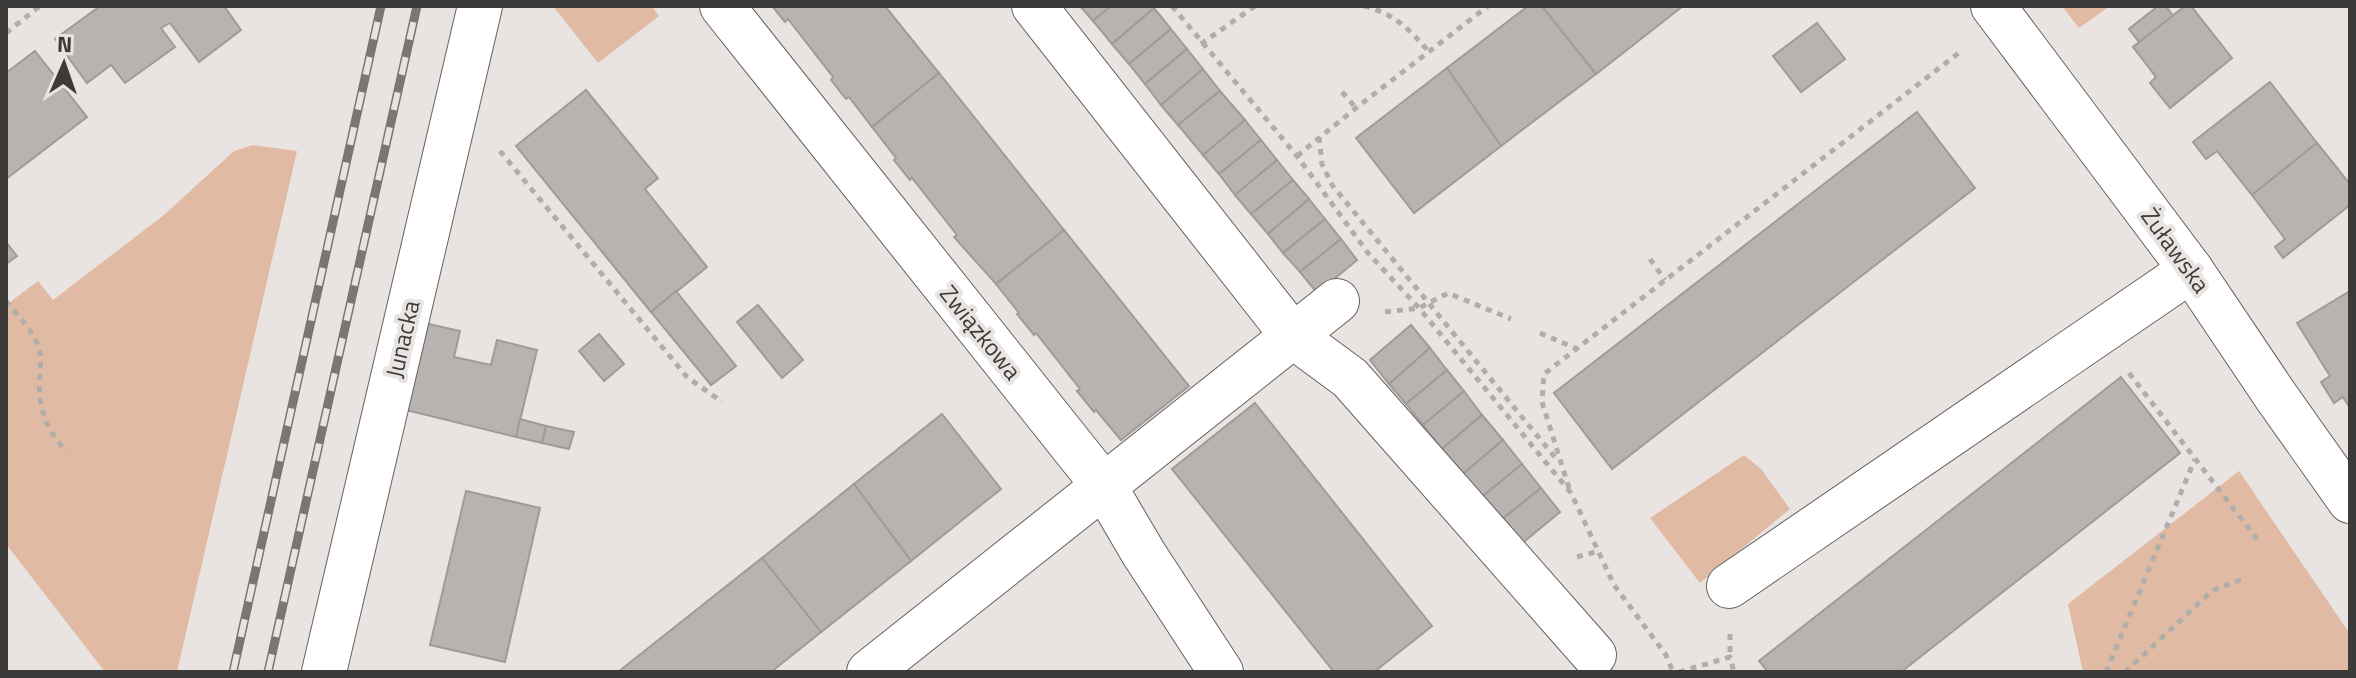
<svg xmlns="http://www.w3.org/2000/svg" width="2356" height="678" font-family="'Titillium Web',sans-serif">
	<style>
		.green { fill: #e1baa3 }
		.building { fill: #b8b3b1; stroke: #a09b99; stroke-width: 2 }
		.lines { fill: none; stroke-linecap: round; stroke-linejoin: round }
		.minor-casing { stroke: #66615f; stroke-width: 46 }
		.path { stroke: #b1adaa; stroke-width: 5; stroke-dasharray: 6 6; stroke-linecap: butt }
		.minor { stroke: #fff; stroke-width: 44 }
		.rail-casing { stroke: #797674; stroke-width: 9 }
		.rail { stroke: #e9e4e1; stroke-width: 6; stroke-dasharray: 18; stroke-linecap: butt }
		.labels { text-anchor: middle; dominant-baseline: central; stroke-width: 8; stroke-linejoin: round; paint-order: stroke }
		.street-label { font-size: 24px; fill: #3d3b3a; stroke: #e9e4e1 }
	</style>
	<rect width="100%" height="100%" fill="#e9e4e1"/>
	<g class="green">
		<path d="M553,6H652L659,16L598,63Z"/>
		<path d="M2062,6H2110L2079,28Z"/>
		<path d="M253,145L297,151L177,672H105L6,544V305L38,281L53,300L164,215L234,151Z"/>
		<path d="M1744,455L1761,469L1790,509L1700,583L1650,518Z"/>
		<path d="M2239,471L2350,634V672H2083L2068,604Z"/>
	</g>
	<g class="building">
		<path d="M100,6H224L241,30L199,62L170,23L161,28L175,47L125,83L111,65L87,83L55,39Z"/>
		<path d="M772,6H885L939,73L872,127L849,97L846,99L831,80L833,77L788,19L785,22Z"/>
		<path d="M1080,6H1111L1093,21Z"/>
		<path d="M1111,6H1152L1154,8L1112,44L1093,21Z"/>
		<path d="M1528,6H1542L1596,74L1501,146L1447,68Z"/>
		<path d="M1542,6H1683L1596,74Z"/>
		<path d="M2158,6H2166L2173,16L2139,42L2129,29Z"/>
		<path d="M2185,6H2191L2232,58L2170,108L2150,83L2156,77L2133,47Z"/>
		<path d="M1154,8L1171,29L1129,64L1112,44Z"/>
		<path d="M1817,23L1845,59L1801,92L1773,56Z"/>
		<path d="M1171,29L1187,49L1145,84L1129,64Z"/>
		<path d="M1187,49L1203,69L1161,105L1145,84Z"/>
		<path d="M35,51L87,117L6,179V73Z"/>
		<path d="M1447,68L1501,146L1414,213L1356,138Z"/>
		<path d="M1203,69L1220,91L1178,125L1161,105Z"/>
		<path d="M939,73L1064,230L996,284L954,237L957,235L912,178L910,180L894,160L896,158L872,127Z"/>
		<path d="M2270,82L2317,143L2252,195L2217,151L2206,159L2193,142Z"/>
		<path d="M586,90L658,178L645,189L707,267L651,312L516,146Z"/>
		<path d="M1220,91L1245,120L1203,155L1178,125Z"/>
		<path d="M1917,112L1975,188L1612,469L1554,393Z"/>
		<path d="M1245,120L1261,140L1219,174L1203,155Z"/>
		<path d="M1261,140L1277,160L1235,195L1219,174Z"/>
		<path d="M2317,143L2350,184V205L2283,258L2275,247L2285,239L2252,195Z"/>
		<path d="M1277,160L1293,180L1251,214L1235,195Z"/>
		<path d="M1293,180L1309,199L1268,234L1251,214Z"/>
		<path d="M1309,199L1325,219L1283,253L1268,234Z"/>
		<path d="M1325,219L1341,239L1300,272L1283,253Z"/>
		<path d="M1064,230L1189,386L1121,440L1096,410L1094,412L1077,391L1080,389L1036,333L1034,335L1017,314L1019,313L996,284Z"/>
		<path d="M1341,239L1357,260L1317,293L1300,272Z"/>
		<path d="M6,242L17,256L6,264Z"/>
		<path d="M676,291L736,366L711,385L651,312Z"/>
		<path d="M2350,291V408L2343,397L2334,403L2321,382L2330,376L2297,323Z"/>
		<path d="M758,305L803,360L782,378L737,322Z"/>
		<path d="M420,322L460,331L454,357L491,365L497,340L537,350L516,437L398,408Z"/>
		<path d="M1411,325L1430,348L1389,384L1370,360Z"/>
		<path d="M599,334L624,364L604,381L579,351Z"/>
		<path d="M1430,348L1447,370L1406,404L1389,384Z"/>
		<path d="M1447,370L1464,391L1423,425L1406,404Z"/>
		<path d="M2121,377L2180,453L1901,672H1768L1759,661Z"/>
		<path d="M1464,391L1482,415L1442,449L1423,425Z"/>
		<path d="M1255,403L1432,626L1374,672H1334L1172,469Z"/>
		<path d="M942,414L1001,489L911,561L854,484Z"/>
		<path d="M1482,415L1503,440L1463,474L1442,449Z"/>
		<path d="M520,419L546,426L542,443L516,437Z"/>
		<path d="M546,426L574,432L569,449L542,443Z"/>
		<path d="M1503,440L1522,464L1482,497L1463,474Z"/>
		<path d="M1522,464L1541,488L1501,520L1482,497Z"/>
		<path d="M854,484L911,561L821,632L762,558Z"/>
		<path d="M1541,488L1560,512L1520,545L1501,520Z"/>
		<path d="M466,491L540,508L505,662L430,645Z"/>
		<path d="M762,558L821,632L771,672H618Z"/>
	</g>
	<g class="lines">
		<g class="minor-casing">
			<g id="minor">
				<path d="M722,6L1104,486L1144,554L1221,672"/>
				<path d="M1993,6L2191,270L2275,395L2350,501"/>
				<path d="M1337,301L1293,336L1350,378L1594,655"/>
				<path d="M1729,586L2191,270"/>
				<path d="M324,672L480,6"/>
				<path d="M869,672L1293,336L1034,6"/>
			</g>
		</g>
		<g class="path">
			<path d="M1172,6L1297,156L1368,253L1419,308L1571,493L1614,585L1666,655L1673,672"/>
			<path d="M1364,6C1395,14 1409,29 1429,52"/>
			<path d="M6,33L40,6"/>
			<path d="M1201,44L1255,6"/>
			<path d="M1342,92L1356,108"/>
			<path d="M1319,137L1322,164L1332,185L1558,461"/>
			<path d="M500,151L687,377L722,402"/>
			<path d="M1297,156L1356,108L1488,6"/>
			<path d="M1650,259L1665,280"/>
			<path d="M6,301C17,316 38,335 40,353C42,367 38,382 40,397C42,417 52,438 67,451"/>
			<path d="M1385,312L1419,308L1448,293L1511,319"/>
			<path d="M1540,333L1575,348"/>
			<path d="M2129,373L2260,543"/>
			<path d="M1569,488L1542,402L1544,374L1960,52"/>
			<path d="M1577,557L1599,551"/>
			<path d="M1730,634V657"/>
			<path d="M1679,672L1730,657L1734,672"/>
			<path d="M2106,672L2195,459"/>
			<path d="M2125,672L2213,590L2243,579"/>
		</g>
		<use href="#minor" class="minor"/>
		<g class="rail-casing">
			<g id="rail">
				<path d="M233,672L381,6"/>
				<path d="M268,672L417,6"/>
			</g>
		</g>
		<use href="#rail" class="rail"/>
	</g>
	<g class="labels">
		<g class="street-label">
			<text transform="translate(2176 250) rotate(54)">Żuławska</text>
			<text transform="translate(981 332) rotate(51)">Związkowa</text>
			<text transform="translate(402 339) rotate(-77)">Junacka</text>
		</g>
	</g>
	<rect width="2356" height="678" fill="none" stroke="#3d3b3a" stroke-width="16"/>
	<g transform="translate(64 64) rotate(2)" stroke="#e9e4e1" stroke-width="6" paint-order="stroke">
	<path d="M0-6L14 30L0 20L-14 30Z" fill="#3d3b3a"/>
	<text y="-12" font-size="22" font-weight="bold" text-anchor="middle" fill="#3d3b3a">N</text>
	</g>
</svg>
